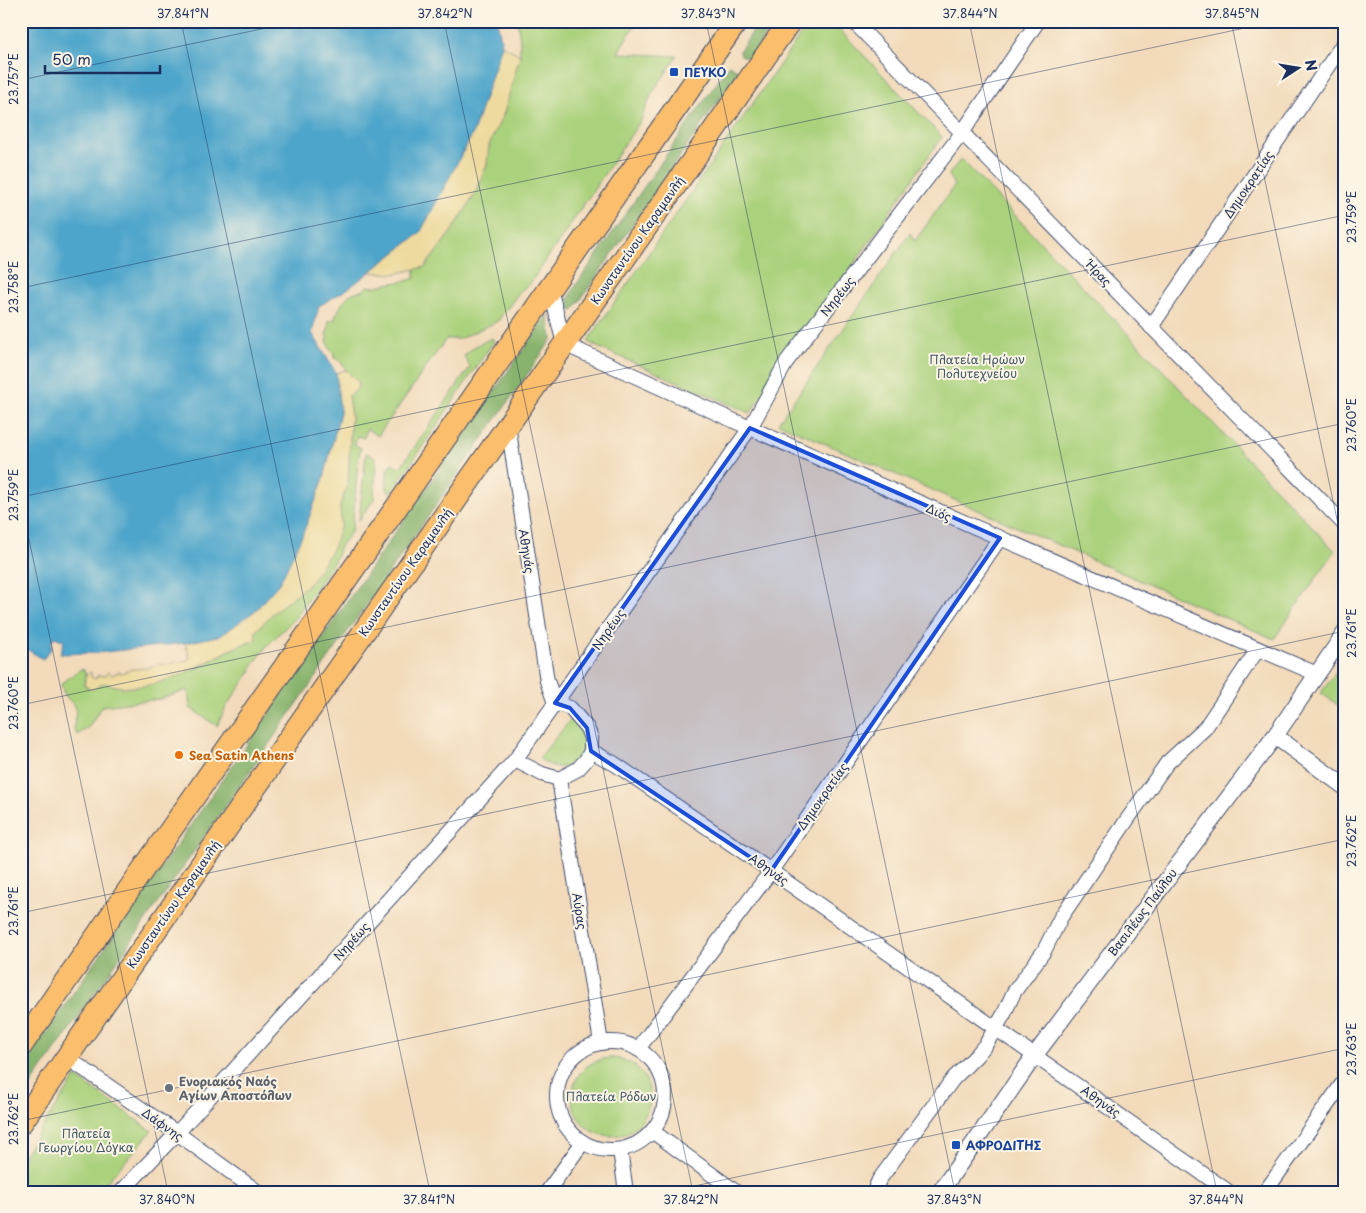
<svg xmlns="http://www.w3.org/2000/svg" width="1366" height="1213" font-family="'Playpen Sans',sans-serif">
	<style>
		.green { fill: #aad17c; stroke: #62806d }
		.forest { fill: #87b36c; stroke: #517165 }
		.sand { fill: #eeda9e; stroke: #84847e }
		.water { fill: #4ea5cb; stroke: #346a94 }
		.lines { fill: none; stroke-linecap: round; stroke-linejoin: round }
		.minor-casing { stroke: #3b496c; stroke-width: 16 }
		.tertiary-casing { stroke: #3b496c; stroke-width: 18 }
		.trunk-casing { stroke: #3b496c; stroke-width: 24 }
		.minor { stroke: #fff; stroke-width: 14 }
		.tertiary { stroke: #fff; stroke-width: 16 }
		.trunk { stroke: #fabe6d; stroke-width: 22 }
		.marked { fill: #1d4ed8; fill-opacity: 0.2; stroke: #1d4ed8; stroke-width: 4; stroke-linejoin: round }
		.ticks { fill: none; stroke: #1b2f5e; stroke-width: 1; stroke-opacity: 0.45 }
		.transit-dot { fill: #1a4fb4; stroke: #fcf5e5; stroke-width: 2 }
		.food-dot { fill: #e8710a; stroke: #fcf5e5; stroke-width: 2 }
		.worship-dot { fill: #6b7280; stroke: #fcf5e5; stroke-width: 2 }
		.labels { text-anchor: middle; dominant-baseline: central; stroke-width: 4; stroke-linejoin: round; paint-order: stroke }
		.transit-label { font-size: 12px; font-weight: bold; fill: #164399; stroke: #fcf5e5; text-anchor: start }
		.street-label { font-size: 12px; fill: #1b2f5e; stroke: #fcf5e5 }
		.park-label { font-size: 12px; fill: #3f5866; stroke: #fcf5e5 }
		.food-label { font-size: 12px; font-weight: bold; fill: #c56008; stroke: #fcf5e5; text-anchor: start }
		.worship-label { font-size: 12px; font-weight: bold; fill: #5b616d; stroke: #fcf5e5; text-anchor: start }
		.neatline { fill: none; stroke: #1b2f5e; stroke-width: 2 }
		.ticks-label { font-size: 12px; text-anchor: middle; fill: #1b2f5e }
	</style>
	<rect width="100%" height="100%" fill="#fcf5e5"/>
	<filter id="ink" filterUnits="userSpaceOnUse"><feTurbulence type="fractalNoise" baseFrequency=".02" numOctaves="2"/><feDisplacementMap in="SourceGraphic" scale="10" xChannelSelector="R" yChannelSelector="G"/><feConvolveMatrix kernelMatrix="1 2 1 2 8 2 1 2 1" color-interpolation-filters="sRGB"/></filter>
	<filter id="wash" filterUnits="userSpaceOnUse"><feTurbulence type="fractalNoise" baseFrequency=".0096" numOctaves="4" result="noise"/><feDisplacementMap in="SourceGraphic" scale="20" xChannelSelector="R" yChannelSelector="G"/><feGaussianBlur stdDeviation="1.12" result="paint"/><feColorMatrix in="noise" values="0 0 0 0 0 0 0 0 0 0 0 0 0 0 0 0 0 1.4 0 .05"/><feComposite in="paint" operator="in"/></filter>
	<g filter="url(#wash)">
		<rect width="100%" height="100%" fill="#f2daba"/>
		<g class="green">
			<path d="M517,21H638L622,45L618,53L677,56L651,95L641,120L530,284L520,291L498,321L459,339H446L378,436L367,429L364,438L357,436L355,445L361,448L358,460L352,531L340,546L337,557L296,617L267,646L251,668L252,670L226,707L217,726L190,708L188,690L160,699L102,706L88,728L77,735C70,724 78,718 75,708C73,702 68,700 65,695C63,692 62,687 61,684L81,669L84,670L86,675L84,685L99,686L104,682C129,692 145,686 169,678C177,675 186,672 195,669C215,660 233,645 255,641V631L272,614L311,582L341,525L340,505L348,484L351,416L348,397L357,389L359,383C355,379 349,375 346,370C342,364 341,360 334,358V353L331,351L327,341L328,338L326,334L329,328L328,321L334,320C336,313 339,310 342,304C347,296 352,291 363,291L367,286C377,288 378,285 387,284C396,282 406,282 415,278V269L425,267L456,225L477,191L487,164L489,145L504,113L520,55V39Z"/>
			<path d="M810,21H831L942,137L750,413L595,346L588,341Z"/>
			<path d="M961,159L1335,551L1274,639L778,423L910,233L915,241L954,186L949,174Z"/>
			<path d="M492,338L494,341L391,493L387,490V470L392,463L400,468L470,367L464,356L475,346Z"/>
			<path d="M366,453L376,458L374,499L359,521Z"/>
			<path d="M1345,659V710L1321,693Z"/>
			<path d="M571,719C576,724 583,730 585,738C589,754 573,770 557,767C550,766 544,762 539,758Z"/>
			<circle cx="611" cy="1097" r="39"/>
			<path d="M76,1077L152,1131L98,1192H21V1159Z"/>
		</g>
		<g class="forest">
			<path d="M760,21H775L751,56C746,58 744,58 740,54V50Z"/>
			<path d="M729,65L739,71L572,312C565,303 571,294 576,285Z"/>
			<path d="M548,314L552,339L21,1099V1068Z"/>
		</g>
		<g class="sand">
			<path d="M502,45L520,55L504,113L489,145L487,164L477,191L456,225L425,267L393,274L370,272L420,233L473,133Z"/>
			<path d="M346,370L359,383L357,389L348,397L351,416L348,484L340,505L341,525L333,548L311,582L272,614L256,631L255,641C239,644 227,652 213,659C180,676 141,696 104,683L91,690L84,685L86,675L91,672V677L96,679L98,675L105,676L108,672L112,675L119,672L123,673C130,668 138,669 147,668C151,667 155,665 159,664C162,664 164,665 167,664C173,663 174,661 179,663L181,661H185L190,658L185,643L222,635L302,536L324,478L340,412L336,373Z"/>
		</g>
		<path class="water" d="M21,21H497L502,45L473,133L420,233L349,288L319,306L312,333L336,373L340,412L324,478L302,536L280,582L256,610L222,635L185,643L97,653L60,654L64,641L55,637L52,640L51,649L43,659L21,646Z"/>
	</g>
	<g filter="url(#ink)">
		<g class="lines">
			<g class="minor-casing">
				<g id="minor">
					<path d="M853,21L1345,525"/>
					<path d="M550,288L564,344L750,428L1000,538L1317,674"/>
					<path d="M1151,327L1345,41"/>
					<path d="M508,425L547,681L555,703L570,708L587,728L591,738V751L586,760L578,769L559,779L542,774L515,760"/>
					<path d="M591,751L615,764L771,871L1229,1192"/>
					<path d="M559,779L601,1043"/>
					<circle cx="611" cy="1096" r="54"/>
					<path d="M638,1049L771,871L1000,538"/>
					<path d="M66,1057L177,1133L258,1192"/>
					<path d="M652,1131L736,1192"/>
					<path d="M620,1150L626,1192"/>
					<path d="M121,1192L177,1133L515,760L750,428L787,361L962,133L1038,21"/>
					<path d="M547,1192L583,1142"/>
					<path d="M877,1192L876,1187L879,1180L953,1079L977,1055L986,1044L1004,1014L1014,992L1044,951L1061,917L1127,820L1167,763L1205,728L1258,649"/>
					<path d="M1265,1192L1345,1080"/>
				</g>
			</g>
			<g class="tertiary-casing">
				<g id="tertiary">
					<path d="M1275,736L1345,787"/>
					<path d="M940,1192L1035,1055L1275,736L1345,633"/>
				</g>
			</g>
			<g class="trunk-casing">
				<g id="trunk">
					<path d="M21,1046L137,878L737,21"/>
					<path d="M21,1123L790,21"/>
				</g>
			</g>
			<use href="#minor" class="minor"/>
			<use href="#tertiary" class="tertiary"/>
			<use href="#trunk" class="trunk"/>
		</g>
	</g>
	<path class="marked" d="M750,428L1000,538L771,871L591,751L587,728L570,708L555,703Z"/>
	<path class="ticks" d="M181,21L430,1192M444,21L693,1192M706,21L955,1192M969,21L1217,1192M1231,21L1345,557M21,80L299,21M21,288L1278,21M21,497L1345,215M21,502L168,1192M21,705L1345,423M21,913L1345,631M21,1121L1345,839M666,1192L1345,1048"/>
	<g class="transit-dot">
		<rect x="669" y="67" width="10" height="10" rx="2.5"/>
		<rect x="951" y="1140" width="10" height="10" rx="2.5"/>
	</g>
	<circle class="food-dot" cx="179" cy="755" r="5"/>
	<circle class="worship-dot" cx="169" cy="1088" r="5"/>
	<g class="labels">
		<g class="transit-label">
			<text x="684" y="72">ΠΕΥΚΟ</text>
			<text x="966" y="1145">ΑΦΡΟΔΙΤΗΣ</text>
		</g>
		<g class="street-label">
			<text transform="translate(1248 184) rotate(-56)">Δημοκρατίας</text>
			<text transform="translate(637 240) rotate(-55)">Κωνσταντίνου Καραμανλή</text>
			<text transform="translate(1099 273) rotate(46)">Ήρας</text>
			<text transform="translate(837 296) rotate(-52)">Νηρέως</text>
			<text transform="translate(939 512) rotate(24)">Διός</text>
			<text transform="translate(527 551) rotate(81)">Αθηνάς</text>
			<text transform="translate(405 572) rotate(-55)">Κωνσταντίνου Καραμανλή</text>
			<text transform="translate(608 629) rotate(-55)">Νηρέως</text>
			<text transform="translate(822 796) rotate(-55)">Δημοκρατίας</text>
			<text transform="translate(769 869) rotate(35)">Αθηνάς</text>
			<text transform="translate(173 904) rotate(-55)">Κωνσταντίνου Καραμανλή</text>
			<text transform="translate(580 911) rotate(81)">Αύρας</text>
			<text transform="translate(1142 912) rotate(-53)">Βασιλέως Παύλου</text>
			<text transform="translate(351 941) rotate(-48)">Νηρέως</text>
			<text transform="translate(1101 1101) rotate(35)">Αθηνάς</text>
			<text transform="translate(163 1124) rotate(35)">Δάφνης</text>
		</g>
		<g class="park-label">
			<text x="977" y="359">Πλατεία Ηρώων<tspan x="977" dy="14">Πολυτεχνείου</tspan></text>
			<text x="611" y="1096">Πλατεία Ρόδων</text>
			<text x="86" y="1133">Πλατεία<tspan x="86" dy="14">Γεωργίου Δόγκα</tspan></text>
		</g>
		<g class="food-label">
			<text x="189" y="755">Sea Satin Athens</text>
		</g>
		<g class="worship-label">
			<text x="179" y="1081">Ενοριακός Ναός<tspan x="179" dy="14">Αγίων Αποστόλων</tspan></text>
		</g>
	</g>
	<rect width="1366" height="1213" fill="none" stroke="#fcf5e5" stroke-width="55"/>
	<g transform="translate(1298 68) rotate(78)" stroke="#fcf5e5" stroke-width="4" paint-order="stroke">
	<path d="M0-4L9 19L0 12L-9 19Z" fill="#1b2f5e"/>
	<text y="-8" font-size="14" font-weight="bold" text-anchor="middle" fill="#1b2f5e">N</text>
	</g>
	<path d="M45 65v8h115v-8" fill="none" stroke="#1b2f5e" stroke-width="2.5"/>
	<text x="52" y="65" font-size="15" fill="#1b2f5e" stroke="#fcf5e5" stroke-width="4" paint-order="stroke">50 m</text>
	<rect x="28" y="28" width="1310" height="1158" class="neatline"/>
	<g class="ticks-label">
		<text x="183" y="18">37.841°N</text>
		<text x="445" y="18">37.842°N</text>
		<text x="708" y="18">37.843°N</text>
		<text x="970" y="18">37.844°N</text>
		<text x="1232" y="18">37.845°N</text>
		<text transform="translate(14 79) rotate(-90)" y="4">23.757°E</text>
		<text transform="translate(1352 217) rotate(-90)" y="4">23.759°E</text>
		<text transform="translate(14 287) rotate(-90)" y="4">23.758°E</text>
		<text transform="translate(1352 425) rotate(-90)" y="4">23.760°E</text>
		<text transform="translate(14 495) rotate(-90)" y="4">23.759°E</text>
		<text transform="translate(1352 633) rotate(-90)" y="4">23.761°E</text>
		<text transform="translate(14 703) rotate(-90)" y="4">23.760°E</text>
		<text transform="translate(1352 841) rotate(-90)" y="4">23.762°E</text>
		<text transform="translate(14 911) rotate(-90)" y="4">23.761°E</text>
		<text transform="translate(1352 1049) rotate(-90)" y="4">23.763°E</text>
		<text transform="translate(14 1119) rotate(-90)" y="4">23.762°E</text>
		<text x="167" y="1204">37.840°N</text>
		<text x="429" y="1204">37.841°N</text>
		<text x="691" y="1204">37.842°N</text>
		<text x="954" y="1204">37.843°N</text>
		<text x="1216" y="1204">37.844°N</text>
	</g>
</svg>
